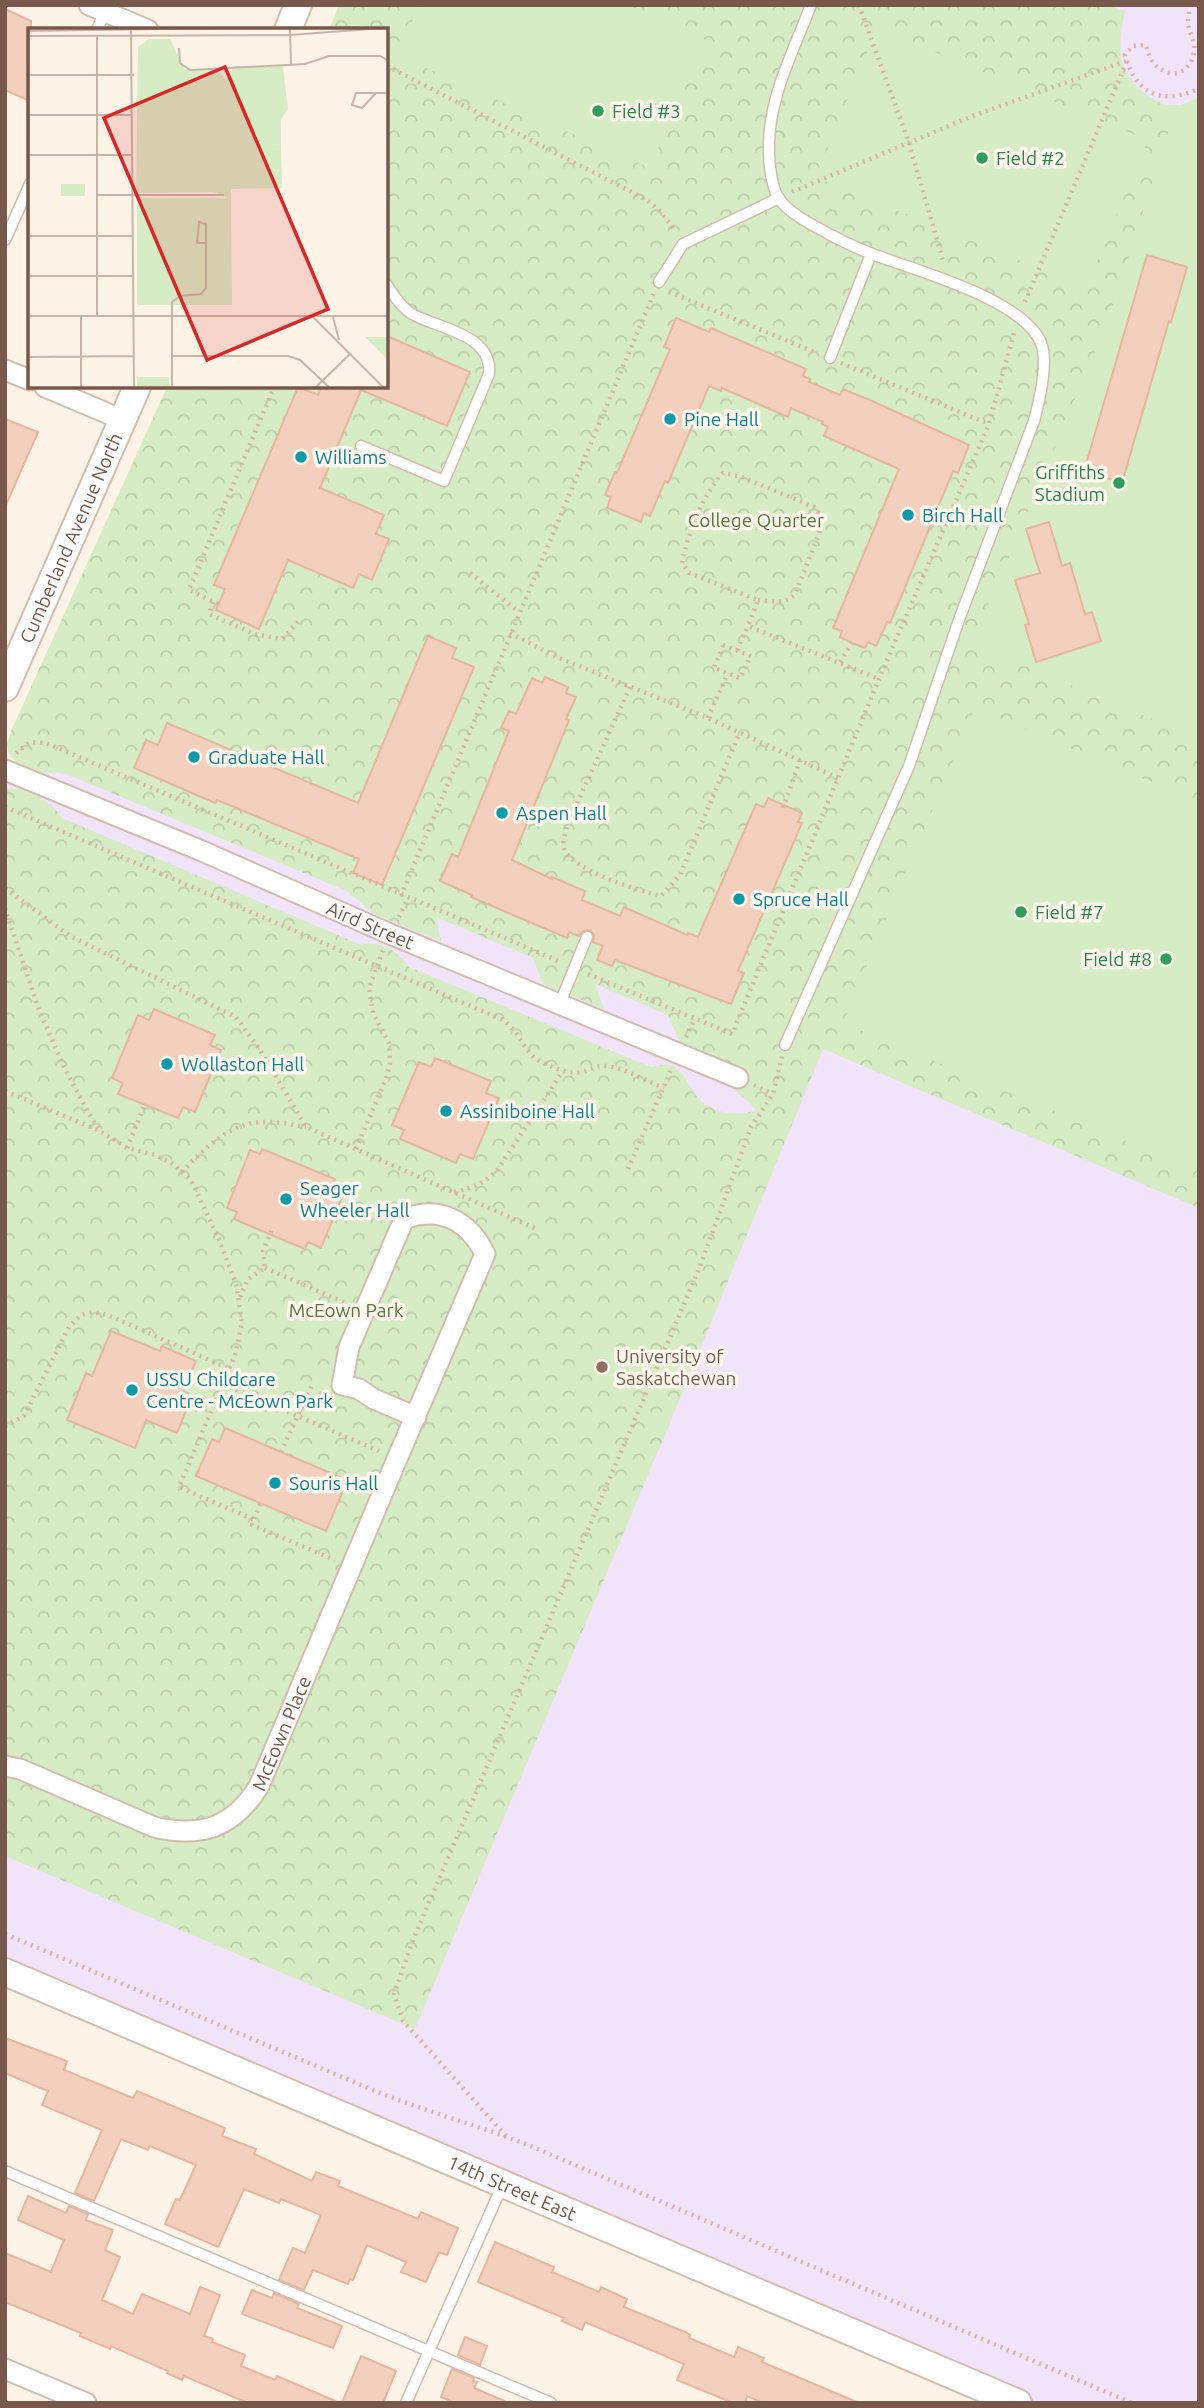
<svg xmlns="http://www.w3.org/2000/svg" width="1204" height="2408" font-family="Ubuntu,sans-serif">
	<style>
		.education { fill: #f0e3fa }
		.park { fill: url(#park-crowns) }
		.pitch { fill: #d6ecc4 }
		.building { fill: #f3d0bd; stroke: #e7b59d; stroke-width: 2 }
		.lines { fill: none; stroke-linecap: round; stroke-linejoin: round }
		.lane-casing { stroke: #d2bcae; stroke-width: 13 }
		.street-casing { stroke: #d2bcae; stroke-width: 23 }
		.secondary-casing { stroke: #d5bcac; stroke-width: 30 }
		.path { stroke: #d9b3a0; stroke-width: 4.5; stroke-dasharray: 2 5; stroke-linecap: butt }
		.lane { stroke: #fff; stroke-width: 10 }
		.street { stroke: #fff; stroke-width: 19 }
		.secondary { stroke: #fff; stroke-width: 26 }
		.leisure-dot { fill: #2e9e5b; stroke: #fff7ee; stroke-width: 2.5 }
		.culture-dot { fill: #0f9aa8; stroke: #fff7ee; stroke-width: 2.5 }
		.education-dot { fill: #8d6e63; stroke: #fff7ee; stroke-width: 2.5 }
		.labels { text-anchor: middle; dominant-baseline: central; stroke-width: 7; stroke-linejoin: round; paint-order: stroke }
		.leisure-label { font-size: 19px; fill: #27864d; stroke: #fff7ee; text-anchor: start }
		.culture-label { font-size: 19px; fill: #0d838f; stroke: #fff7ee; text-anchor: start }
		.park-label { font-size: 19px; fill: #52783f; stroke: #fff7ee }
		.street-label { font-size: 19px; fill: #78584a; stroke: #fff7ee }
		.education-label { font-size: 19px; fill: #785e54; stroke: #fff7ee; text-anchor: start }
		.inset-road { fill: none; stroke: #c8b5a8; stroke-width: 2 }
		.view { fill: #d62828; fill-opacity: 0.15; stroke: #d62828; stroke-width: 3.5 }
		.inset-edge { fill: none; stroke: #78584a; stroke-width: 3.5 }
	</style>
	<defs>
		<pattern id="park-crowns" width="20" height="18" patternUnits="userSpaceOnUse" patternTransform="scale(1.75)"><rect width="20" height="18" fill="#d6ecc4"/><path d="M2 6a3 3 0 1 1 6 0M12 15a3 3 0 1 1 6 0" fill="none" stroke="#bca"/></pattern>
	</defs>
	<rect width="100%" height="100%" fill="#fdf3e7"/>
	<path class="education" d="M339,5H1199V2403H1018L5,1972V784L176,387H387V30H329Z"/>
	<path class="park" d="M339,5H1106L1125,11C1114,56 1121,85 1165,105L1170,127L1110,316L984,656L1028,667L1199,738V1208L823,1049L669,1425L415,2029L5,1856V789C26,787 52,801 62,818L359,944C383,942 395,948 409,967L651,1067C656,1066 663,1064 668,1065C683,1068 686,1082 694,1093C709,1113 732,1117 755,1111V1108L679,1041L668,1015L595,984L604,1009L543,984L533,958L436,917L441,941L374,914L347,891L66,774C39,770 29,779 9,754L7,744L11,731L167,387H387V30H329Z"/>
	<g class="pitch">
		<path d="M420,5H628L706,40L649,168L397,55Z"/>
		<path d="M877,28L1148,140L1086,288L816,177Z"/>
		<path d="M1199,98V738L1028,667L984,656L970,649L1110,316L1170,127L1165,105H1181Z"/>
		<path d="M975,708L1199,802V1172L843,1023Z"/>
	</g>
	<g class="building">
		<path d="M5,9L31,21L30,101L5,90Z"/>
		<path d="M1147,255L1187,267L1171,322L1169,321L1122,483L1084,471Z"/>
		<path d="M676,318L709,332L711,328L806,369L803,376L810,379L809,382L840,395L843,389L872,401L969,445L958,473L953,471L896,609L890,623L887,622L876,646L868,642L865,648L852,643L840,637L842,631L833,628L899,469L824,436L828,427L822,424L823,422L791,408L788,417L722,388L721,391L709,386L668,483L665,481L650,516L644,513L641,522L607,508L611,497L605,495L615,472L617,473L670,349L664,347Z"/>
		<path d="M387,336L470,372L447,426L361,390L320,488L384,515L376,534L389,539L372,580L359,574L353,588L288,560L259,629L216,610L225,589L214,585L298,387L318,395L321,387H387Z"/>
		<path d="M5,419L38,432L5,507Z"/>
		<path d="M1049,522L1062,566L1070,563L1085,614L1092,612L1101,641L1036,662L1025,625L1029,624L1015,580L1040,573L1026,529Z"/>
		<path d="M428,636L456,648L452,658L474,667L382,885L353,873L359,859L217,800L215,803L134,768L146,740L158,745L167,723L358,803Z"/>
		<path d="M545,677L568,687L566,693L576,697L566,719L569,720L512,860L552,879V877L585,891L582,900L620,916L624,907L687,935L688,933L698,937L756,804L764,807L768,798L802,813L798,822L802,823L738,971L744,973L731,1004L615,960L612,966L597,960L603,946L593,942L594,935L590,930L583,931L579,936L569,932L567,938L471,897L472,895L440,881L452,854L458,857L509,731L501,728L509,711L516,714L532,678L542,683Z"/>
		<path d="M154,1009L215,1035L210,1045L221,1050L195,1112L183,1107L178,1118L118,1094L123,1083L112,1078L138,1015L149,1020Z"/>
		<path d="M435,1058L491,1081L486,1093L499,1098L473,1159L460,1154L456,1163L400,1139L404,1130L392,1125L419,1062L431,1067Z"/>
		<path d="M262,1149L335,1179L333,1184L345,1190L321,1248L308,1242L305,1249L281,1239L234,1219L237,1212L227,1208L250,1150L260,1154Z"/>
		<path d="M111,1331L160,1351L162,1346L196,1361L179,1402L188,1406L177,1433L146,1420L135,1448L67,1420L86,1373L92,1376Z"/>
		<path d="M225,1428L340,1477L334,1490L342,1493L326,1531L196,1476L212,1439L219,1442Z"/>
		<path d="M5,2038L67,2061L64,2070L133,2098L137,2091L225,2128L222,2136L256,2149L254,2154L312,2181L316,2172L340,2181L338,2186L418,2219L421,2212L458,2228L447,2255L439,2252L426,2282L401,2272L406,2262L367,2245L353,2280L350,2279L348,2284L313,2270L304,2290L279,2280L293,2248L305,2253L321,2215L281,2199L279,2203L244,2189L218,2247L165,2224L176,2199L180,2200L196,2165L150,2146L148,2150L121,2139L94,2201L75,2193L102,2130L42,2105L48,2091L5,2073Z"/>
		<path d="M28,2196L66,2213L69,2206L88,2214L86,2220L113,2230L105,2250L120,2257L102,2300L133,2314L142,2294L190,2314L200,2287L220,2295L204,2336L213,2339L212,2342L245,2355L241,2366L275,2380L277,2376L340,2403H248L184,2376L182,2380L167,2373L168,2371L111,2346L110,2349L80,2336L81,2333L5,2302V2253L51,2272L64,2240L18,2220Z"/>
		<path d="M495,2242L554,2267L552,2272L599,2292L601,2287L627,2299L624,2307L685,2332L690,2335L689,2338L734,2357L738,2347L764,2358L762,2362L859,2403H763L747,2396L745,2403H733L677,2380L684,2364L585,2322L582,2330L562,2321L564,2318L478,2282Z"/>
		<path d="M252,2290L272,2298L274,2293L299,2304L297,2308L342,2326L333,2348L242,2314Z"/>
		<path d="M465,2337L487,2346L480,2365L458,2355Z"/>
		<path d="M361,2356L396,2371L383,2403H342Z"/>
		<path d="M452,2369L474,2378L473,2381L477,2382L474,2388L509,2403H455L441,2397Z"/>
	</g>
	<g class="lines">
		<g class="lane-casing">
			<g id="lane">
				<path d="M97,30L105,11"/>
				<path d="M5,240L30,184"/>
				<path d="M659,282L683,244L779,198"/>
				<path d="M830,358L871,254"/>
				<path d="M361,446L444,481L489,374C493,334 439,329 412,314C402,308 393,295 387,285"/>
				<path d="M560,1003L587,937"/>
				<path d="M785,1045L909,766L960,617L1034,421C1039,402 1049,362 1041,343C1023,299 917,271 875,255C858,249 842,241 827,233C811,224 790,214 779,199C772,188 769,166 769,152C767,101 793,52 811,5"/>
				<path d="M5,2171L551,2403"/>
				<path d="M406,2403L502,2186"/>
			</g>
		</g>
		<g class="street-casing">
			<g id="street">
				<path d="M89,5L148,30"/>
				<path d="M5,370L30,380"/>
				<path d="M45,387L123,420"/>
				<path id="s1" d="M5,770L202,851L390,934L738,1078"/>
				<path id="s2" d="M5,1766L20,1769L154,1827C201,1838 233,1828 259,1786L397,1459L485,1254C469,1221 440,1205 404,1219L349,1347L342,1385L359,1389L374,1399L416,1417"/>
				<path d="M5,2369L86,2403"/>
			</g>
		</g>
		<g class="secondary-casing">
			<g id="secondary">
				<path d="M288,30L298,5"/>
				<path id="s3" d="M5,688L137,387"/>
				<path id="s4" d="M5,1972L1018,2403"/>
			</g>
		</g>
		<g class="path">
			<path d="M859,5L909,143L944,264"/>
			<path d="M1190,5C1190,10 1188,17 1188,22C1188,30 1193,37 1194,44C1197,61 1182,80 1164,71C1153,66 1149,57 1146,45L1133,46L1125,55C1136,93 1159,105 1196,90L1199,94"/>
			<path d="M387,66L647,200L661,212L676,232"/>
			<path d="M792,192L970,117L1126,61"/>
			<path d="M669,292L817,353"/>
			<path d="M1025,302L1127,61"/>
			<path d="M841,363L989,424"/>
			<path d="M470,573L519,612"/>
			<path d="M758,600C771,601 786,605 795,594L819,534L822,517L814,507L742,477L723,473C704,492 687,536 682,563L689,573L758,600L748,626L879,679"/>
			<path d="M213,602L209,614L254,634L282,639L300,620"/>
			<path d="M218,604L189,590L274,387"/>
			<path d="M510,633L559,658L708,718L838,778"/>
			<path d="M723,645L751,656L740,678L714,668Z"/>
			<path d="M737,650L748,626"/>
			<path d="M840,662L852,643"/>
			<path d="M630,687L569,821C567,829 562,840 564,848C570,870 640,891 661,896L680,875L739,734"/>
			<path d="M708,718L728,673"/>
			<path d="M16,753L30,742L46,743L561,962"/>
			<path d="M5,807L501,1019C521,1031 522,1052 540,1061C552,1067 568,1075 582,1072C589,1071 595,1066 602,1066C619,1065 648,1082 664,1088"/>
			<path d="M783,808L800,760"/>
			<path d="M5,888L70,936L236,1017L260,1050L306,1127L539,1230"/>
			<path d="M401,896L654,293"/>
			<path d="M5,908L39,1010L64,1067L89,1114L100,1131L127,1148L155,1155L173,1164L191,1180L218,1237L236,1284L242,1323L235,1355L179,1487L255,1520"/>
			<path d="M399,917L408,898"/>
			<path d="M588,974L732,1034L879,679L989,424L1014,333"/>
			<path d="M686,1037L695,1018"/>
			<path d="M754,1085L773,1094"/>
			<path d="M5,1091L100,1131"/>
			<path d="M127,1148L145,1104"/>
			<path d="M356,1149L387,1076L390,1063L389,1043L373,1013L369,988L383,950"/>
			<path d="M628,1169L671,1070"/>
			<path d="M182,1172C205,1148 231,1121 267,1122C280,1122 293,1125 306,1127"/>
			<path d="M454,1192C473,1188 485,1183 498,1169L563,1071"/>
			<path d="M265,1268L348,1304"/>
			<path d="M240,1297L248,1279L265,1268L263,1251L273,1227"/>
			<path d="M223,1384L379,1451"/>
			<path d="M5,1426L24,1416L69,1327L81,1315L93,1312L108,1315L230,1369"/>
			<path d="M281,1452L312,1385"/>
			<path d="M260,1504L252,1525L335,1560"/>
			<path d="M5,1934L375,2091C427,2112 481,2126 533,2147L1132,2403"/>
			<path d="M506,2136L403,2021L394,1994L413,1940L699,1269L751,1127L773,1094L782,1056"/>
		</g>
		<use href="#lane" class="lane"/>
		<use href="#street" class="street"/>
		<use href="#secondary" class="secondary"/>
	</g>
	<g class="leisure-dot">
		<circle cx="598" cy="111" r="7"/>
		<circle cx="982" cy="158" r="7"/>
		<circle cx="1119" cy="483" r="7"/>
		<circle cx="1021" cy="912" r="7"/>
		<circle cx="1166" cy="959" r="7"/>
	</g>
	<g class="culture-dot">
		<circle cx="670" cy="419" r="7"/>
		<circle cx="301" cy="457" r="7"/>
		<circle cx="908" cy="515" r="7"/>
		<circle cx="194" cy="757" r="7"/>
		<circle cx="502" cy="813" r="7"/>
		<circle cx="739" cy="899" r="7"/>
		<circle cx="167" cy="1064" r="7"/>
		<circle cx="446" cy="1111" r="7"/>
		<circle cx="286" cy="1199" r="7"/>
		<circle cx="132" cy="1390" r="7"/>
		<circle cx="275" cy="1483" r="7"/>
	</g>
	<circle class="education-dot" cx="602" cy="1367" r="7"/>
	<g class="labels">
		<g class="leisure-label">
			<text x="612" y="111">Field #3</text>
			<text x="996" y="158">Field #2</text>
			<text x="1105" y="472" text-anchor="end">Griffiths<tspan x="1105" dy="22">Stadium</tspan></text>
			<text x="1035" y="912">Field #7</text>
			<text x="1152" y="959" text-anchor="end">Field #8</text>
		</g>
		<g class="culture-label">
			<text x="684" y="419">Pine Hall</text>
			<text x="315" y="457">Williams</text>
			<text x="922" y="515">Birch Hall</text>
			<text x="208" y="757">Graduate Hall</text>
			<text x="516" y="813">Aspen Hall</text>
			<text x="753" y="899">Spruce Hall</text>
			<text x="181" y="1064">Wollaston Hall</text>
			<text x="460" y="1111">Assiniboine Hall</text>
			<text x="300" y="1188">Seager<tspan x="300" dy="22">Wheeler Hall</tspan></text>
			<text x="146" y="1379">USSU Childcare<tspan x="146" dy="22">Centre - McEown Park</tspan></text>
			<text x="289" y="1483">Souris Hall</text>
		</g>
		<g class="park-label">
			<text x="756" y="520">College Quarter</text>
			<text x="346" y="1310">McEown Park</text>
		</g>
		<g class="street-label">
			<text stroke="none"><textPath href="#s3" startOffset="164">Cumberland Avenue North</textPath></text>
			<text stroke="none"><textPath href="#s1" startOffset="397">Aird Street</textPath></text>
			<text stroke="none"><textPath href="#s2" startOffset="341">McEown Place</textPath></text>
			<text stroke="none"><textPath href="#s4" startOffset="551">14th Street East</textPath></text>
		</g>
		<g class="education-label">
			<text x="616" y="1356">University of<tspan x="616" dy="22">Saskatchewan</tspan></text>
		</g>
	</g>
	<g transform="translate(28 28)">
		<rect width="360" height="360" fill="#fdf3e7"/>
		<path d="M121,11H142L156,41L190,43L198,51L208,113L253,117L254,160L203,161L204,277H109V170H199L186,164L108,165L110,19ZM337,309H360V332ZM109,349H141V360H109Z" fill="#d6ecc4"/>
		<path d="M206,38H255L260,81L253,92V117L201,114L198,51ZM119,46L149,47L148,62H119ZM197,55V73H166L165,55ZM119,63L149,64L148,79H118ZM204,120H246L247,157H204ZM33,156H57V168H33Z" fill="#d6ecc4"/>
		<path class="inset-road" d="M262,0L263,36M103,2L106,360M0,3L194,0M0,8L262,7L356,0M69,8V288M151,20L152,35L162,42L277,36L301,28H352L361,33M2,47H106M348,65L334,80L324,77L328,65H361M0,87H103M0,127H103M69,167H196M0,208H104M0,248H106M0,288H361M284,288L356,360M305,289L311,312M144,328H260L272,332L302,360M0,329L106,328M0,360L1,0M53,360V288M144,360V274L152,268L173,266L178,260V196L171,194L169,215H178M287,360L323,325"/>
		<path class="view" d="M197,39L300,281L179,332L76,90Z"/>
		<rect width="360" height="360" class="inset-edge"/>
	</g>
	<rect width="1204" height="2408" fill="none" stroke="#78584a" stroke-width="14"/>
</svg>
